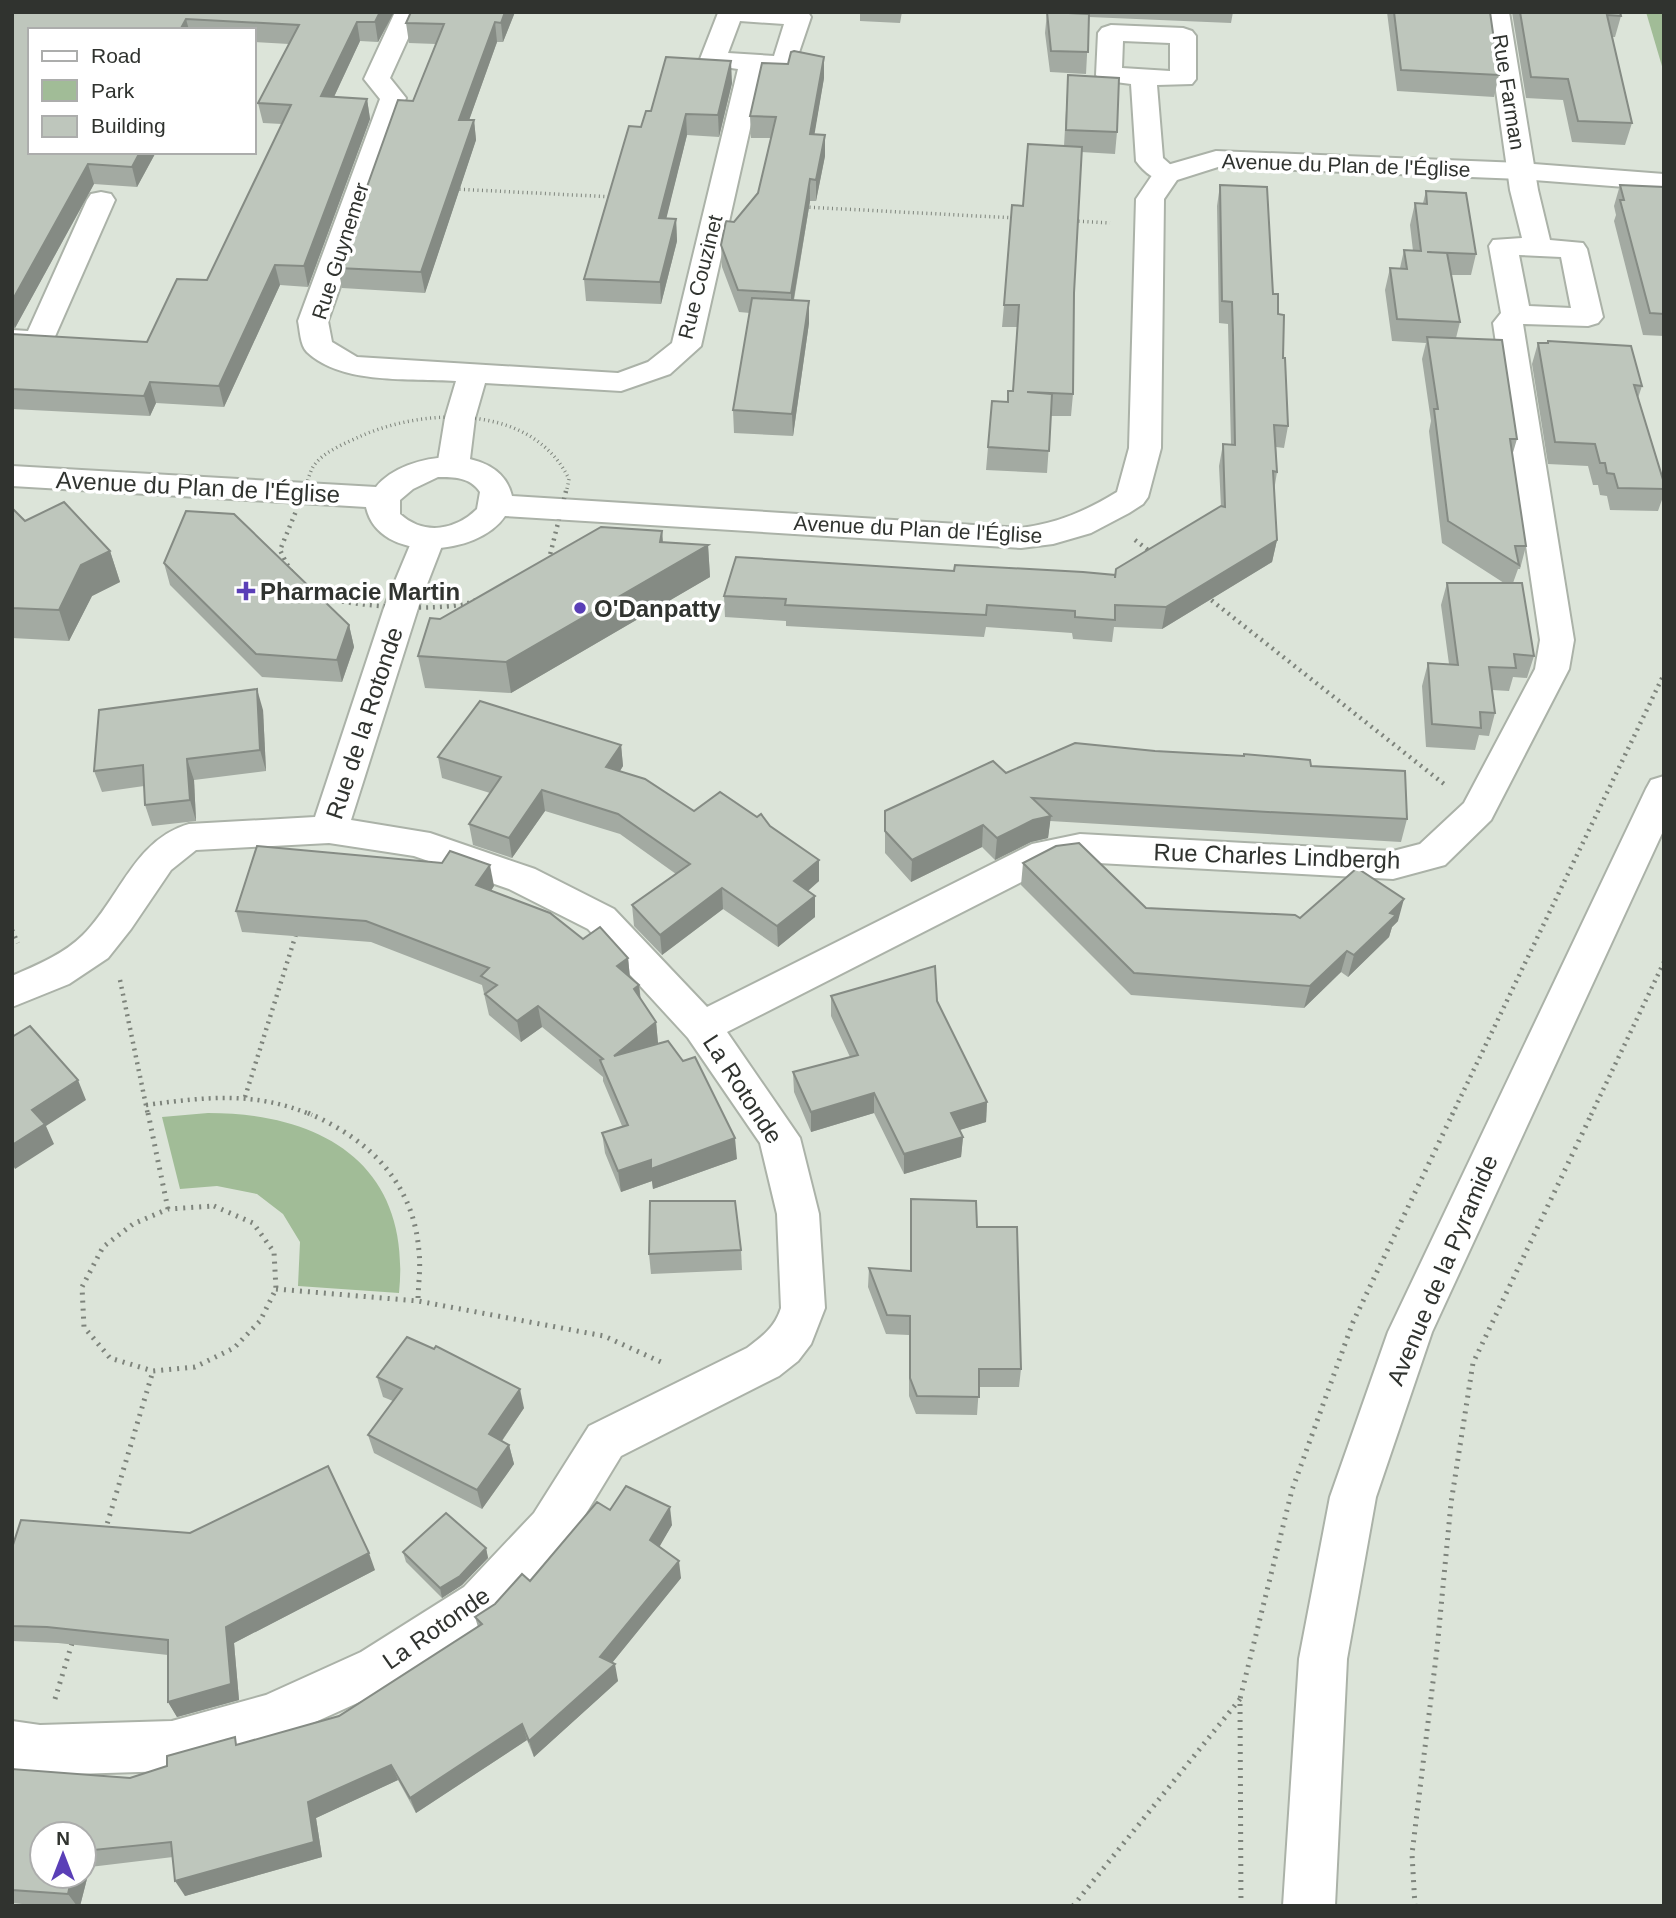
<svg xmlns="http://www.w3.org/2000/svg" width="1676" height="1918" font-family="Helvetica,sans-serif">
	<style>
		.green { fill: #a1bc97 }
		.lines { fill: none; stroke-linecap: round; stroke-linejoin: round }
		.street-casing { stroke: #abb2a8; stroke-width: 4 }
		.secondary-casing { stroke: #abb2a8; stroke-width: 4 }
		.path-far2 { stroke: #7e847c; stroke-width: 3.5; stroke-dasharray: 1 3.5; stroke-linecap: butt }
		.path-far1 { stroke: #7e847c; stroke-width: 4.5; stroke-dasharray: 2 5; stroke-linecap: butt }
		.path { stroke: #7e847c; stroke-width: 5; stroke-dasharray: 2 6; stroke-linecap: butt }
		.street { fill: #fff; fill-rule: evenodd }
		.secondary { fill: #fff; fill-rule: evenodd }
		.wall { fill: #a3aaa2; fill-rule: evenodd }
		.shaded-wall { fill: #858b84 }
		.building { fill: #bec6bc; stroke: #858b84; stroke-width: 2 }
		.poi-dot { fill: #5a3fb7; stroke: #fff; stroke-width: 2.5 }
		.labels { text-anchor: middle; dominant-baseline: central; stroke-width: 7; stroke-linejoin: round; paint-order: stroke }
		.far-street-label { font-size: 21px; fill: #30332f; stroke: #fff }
		.street-label { font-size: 24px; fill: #30332f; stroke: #fff }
		.poi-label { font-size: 24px; font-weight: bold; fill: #30332f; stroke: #fff; text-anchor: start }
	</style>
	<rect width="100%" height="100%" fill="#dce4d9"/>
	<g class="green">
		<path d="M1646,12H1664V73Z"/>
		<path d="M208,1113C324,1113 412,1166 399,1293L298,1286L300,1242L283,1214L257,1194L217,1186L180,1189L162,1117Z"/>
	</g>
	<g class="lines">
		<g class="street-casing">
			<g id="street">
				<path d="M395,12H420L390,78L406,98L328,321L332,342L357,357L618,373L648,362L672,343L738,69L704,64L700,59L718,13L808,12L811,17L793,70L784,73L763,71L701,346L670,374L621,391L485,383L475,418L469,467L464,474L453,477L442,474L437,467L445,418L456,381C410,378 342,385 307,352C300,345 300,330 298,321L380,99L364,79ZM740,21L784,24L774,56L728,53Z"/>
				<path d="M1485,12H1509L1538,190L1550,240L1583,243L1587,249L1603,317L1598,323L1588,326L1523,324L1574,640L1569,669L1491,820L1445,865L1393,879L1080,862L1053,866L727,1032L800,1138L819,1214L825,1308L811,1344L798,1361L779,1376L621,1456L568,1543L498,1619L395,1686L271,1742L172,1771L40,1775L12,1771V1721L40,1725L172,1721L266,1695L361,1652L464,1587L534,1513L589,1426L747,1348C763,1336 775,1327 781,1308L777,1214L760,1143L688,1038L588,929L509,889L414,856L329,843L196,850L171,870L131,929L108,958L69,984L12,1007V976C37,965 64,954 83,935C120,898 134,840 189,824L315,817L385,605L413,538L418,531L429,528L440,531L445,538L419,605L351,820L430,833L535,869L614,909L707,1007L1032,844L1080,834L1393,851L1420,844L1464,803L1535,669L1540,640L1493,323L1501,313L1489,246L1493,240L1522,238L1510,190ZM1519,255L1561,257L1571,308L1529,306Z"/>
				<path d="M1111,25L1183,28L1192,31L1196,36V79L1192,84L1157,85L1163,158L1181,174L1177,180C1160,184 1146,175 1136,161L1131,84L1100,80L1096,75L1098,33L1102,28ZM1123,41L1170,43V71L1122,68Z"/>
				<path d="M101,192L111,194L115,200L53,341L48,347L38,350L12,348V330L28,331L87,200L91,194Z"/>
			</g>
		</g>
		<g class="secondary-casing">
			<g id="secondary">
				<path d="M1216,151L1521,163L1664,174V190L1521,179L1218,167L1177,180L1164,199L1161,448L1148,497L1143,504L1129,513L1091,533L1053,544L1021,548L505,516C478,557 378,564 366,507L12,486V466L376,487C405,451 499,441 512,496L1021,528C1058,523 1086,511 1117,492L1129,448L1136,199L1157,168ZM438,477C454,477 470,477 480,492L477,509C456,530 424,536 400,514V500L413,489Z"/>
				<path d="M1664,776V829L1432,1332L1376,1497L1347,1659L1335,1906H1283L1299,1659L1330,1497L1388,1332L1646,789L1651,780Z"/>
			</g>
		</g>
		<g class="path-far2">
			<path d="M455,189L614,197"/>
			<path d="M805,207L1016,218"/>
			<path d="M1074,221L1110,223"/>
			<path d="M305,489C308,481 310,470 315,464C325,451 346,443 361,436C427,407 533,404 569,479L567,489"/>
		</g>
		<g class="path-far1">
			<path d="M306,487L280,550C287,565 297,585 312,593C338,607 440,612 468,603C497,593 522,574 549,559L567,487"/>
			<path d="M1135,540L1153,554"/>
			<path d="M1206,596L1444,784"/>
			<path d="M12,930L18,943"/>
			<path d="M120,980L148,1115"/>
			<path d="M245,1097L297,931"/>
			<path d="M146,1105C207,1097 254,1091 312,1115"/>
			<path d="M1452,1115L1664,674"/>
			<path d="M1591,1115L1664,962"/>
		</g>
		<g class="path">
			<path d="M148,1113L168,1209"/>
			<path d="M308,1113C369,1139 414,1183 419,1252C421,1269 418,1285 418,1301"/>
			<path d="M214,1206L253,1223L274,1252L276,1289L260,1321L234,1348L195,1367L153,1371L110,1358L84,1327L82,1287L103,1247L133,1224L168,1209Z"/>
			<path d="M276,1289L418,1301L604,1336L661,1362"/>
			<path d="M105,1531L153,1371"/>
			<path d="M55,1699L73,1640"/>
			<path d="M1073,1906L1240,1699"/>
			<path d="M1241,1906L1240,1699L1292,1490L1353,1322L1453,1113"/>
			<path d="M1415,1906L1412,1854L1437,1649L1451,1503L1473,1363L1592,1113"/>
		</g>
		<use href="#street" class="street"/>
		<use href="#secondary" class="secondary"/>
	</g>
	<g class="wall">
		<path d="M12,12H394L378,42L360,41L334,97L367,99L370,119L308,287L280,285L224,407L156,403L150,416L12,409V334L147,342L207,280L282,124L263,123L258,103L289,44L254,42V30H30L156,152L137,187L94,184L15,328H12Z"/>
		<path d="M411,12H515L503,42H497L469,120H474L476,140L425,293L342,288L338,268L413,101L436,44L409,43L406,23Z"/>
		<path d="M860,12H902L900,23L860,21Z"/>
		<path d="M1047,12H1233L1231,23L1089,17L1086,74L1050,72L1045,33Z"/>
		<path d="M1387,12H1490L1499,75L1494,97L1397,91Z"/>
		<path d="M1512,12H1620L1621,16L1615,37H1612L1632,123L1625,145L1572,142L1563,100L1526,98Z"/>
		<path d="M1068,75L1117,132L1115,154L1081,152L1074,293L1073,394L1071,416H1051L1047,473L986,470L988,447L1013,391L1017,327H1002L1004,305L1023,206L1064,146Z"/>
		<path d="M824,78L814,134L825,156L816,201H810L794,300L809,323L793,436L734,433L733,410L750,313L739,312L722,267L721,245L734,222L758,193L771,138H751L750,116Z"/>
		<path d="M732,83L719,137L687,135L666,218L676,219L677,241L661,304L586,301L584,279L641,127L651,111Z"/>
		<path d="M1220,185L1273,294L1278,314L1288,426L1284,448L1276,447L1277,472L1274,491L1277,540L1272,562L1162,629L1114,627L1112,642L1073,639L1072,633L986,627L984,637L786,626V621L725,617L724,596L954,571L1115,575L1221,507L1219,466L1223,444L1231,445L1228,324L1219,323L1217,206Z"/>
		<path d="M1620,185L1664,187V336L1643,335L1614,221L1616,215L1614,206Z"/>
		<path d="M1426,191L1476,254L1471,275H1451L1460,322L1456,338L1517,439L1512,456L1526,546L1520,569H1518L1513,583L1534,656L1527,678L1513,677L1509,691L1492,690L1495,713L1489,736L1479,735L1475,750L1426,747L1422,686L1428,663L1449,664L1441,605L1447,583H1504L1442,543L1429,431L1431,421L1422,359L1426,343L1392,341L1385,290L1390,268H1400L1404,250L1413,251L1410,225L1415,203H1423Z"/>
		<path d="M1548,341L1642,386L1638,398L1664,483V494L1658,511L1610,510L1607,496L1600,495L1598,485H1593L1588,466L1548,464L1532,364L1538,343H1547Z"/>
		<path d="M12,508L25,521L110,551L120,582L92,596L69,641L12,638Z"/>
		<path d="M662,531L663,542L708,545L710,577L511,693L425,688L418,656L440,619Z"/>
		<path d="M164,563L349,625L354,647L342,682L262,677L170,585Z"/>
		<path d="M263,710L266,771L194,780L196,821L152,826L145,805L144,786L102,792L94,771Z"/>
		<path d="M621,745L623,766L620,771L694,811L770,826L819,881L808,891L815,896V917L778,947L723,909L662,955L634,926L632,905L676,874L620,834L545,811L512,858L473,845L469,824L490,793L442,778L438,757Z"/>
		<path d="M1311,766L1407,819L1401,842L1050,821L1048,838L1031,842L995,860L982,847L911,882L885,853V811L1006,773Z"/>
		<path d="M1023,863L1146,908L1300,918L1398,921L1392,927L1389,937L1348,977L1341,972L1304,1008L1131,995L1021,885Z"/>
		<path d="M494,886L491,891L583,939L628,958L630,977L639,985L641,1000L656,1022L658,1043L737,1159L653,1189L652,1181L621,1192L605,1153L602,1133L622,1126L603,1081V1077L542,1027L521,1042L489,1015L482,985L371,942L242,932L236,911Z"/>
		<path d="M831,996L937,1001L987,1102L986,1122L959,1130L963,1137L961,1157L904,1174L874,1113L811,1132L794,1092L793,1072L850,1057L831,1016Z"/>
		<path d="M911,1199L977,1227L1021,1369L1019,1387H979L977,1415L916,1414L909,1396V1335L886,1334L868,1287L869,1268L910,1271Z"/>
		<path d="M741,1250L742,1270L651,1274L649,1254Z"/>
		<path d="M377,1377L524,1408L502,1441L509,1445L514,1464L482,1509L374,1453L368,1435L393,1401L383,1397Z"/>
		<path d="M610,1510L672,1525L659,1546L681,1578L612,1663L618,1681L534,1757L527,1740L416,1813L398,1780L316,1818L322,1857L185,1896L173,1857L90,1867L80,1906H42L12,1903V1769L130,1778L239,1744L339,1716L478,1627L475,1617L530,1581ZM84,1834V1876H42Z"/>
		<path d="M12,1548L375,1570L234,1643L239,1700L177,1717L168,1702V1655L58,1643L12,1641Z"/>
		<path d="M486,1548L488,1558L462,1585L442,1598L406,1562L403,1552Z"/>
	</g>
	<g class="shaded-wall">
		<path d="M380,12H394L378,42L375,22Z"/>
		<path d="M505,12H515L503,42L501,23Z"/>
		<path d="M186,19L189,30H180Z"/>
		<path d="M357,22L360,41L325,116L321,96Z"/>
		<path d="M495,22L497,42L462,140L459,120Z"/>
		<path d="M824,57V78L811,155L810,134Z"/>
		<path d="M731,61L732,83L719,137L718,115Z"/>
		<path d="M367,99L370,119L308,287L304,266Z"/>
		<path d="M686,114L687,135L661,240L659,218Z"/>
		<path d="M474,120L476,140L425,293L421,272Z"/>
		<path d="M825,135V156L816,201V180Z"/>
		<path d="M140,152H156L137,187L132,167Z"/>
		<path d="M88,164L94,184L15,328L12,318V301Z"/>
		<path d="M810,179V201L791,315V293Z"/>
		<path d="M676,219L677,241L661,304L660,282Z"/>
		<path d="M275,265L280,285L224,407L219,386Z"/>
		<path d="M809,301V323L793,436L792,414Z"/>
		<path d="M150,382L156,403L150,416L144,396Z"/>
		<path d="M662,531L664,562L708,545L710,577L511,693L506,662L660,542Z"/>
		<path d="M1277,540L1272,562L1162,629L1166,607Z"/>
		<path d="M110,551L120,582L92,596L69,641L59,610L81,565Z"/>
		<path d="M349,625L354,647L342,682L337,660Z"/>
		<path d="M257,689L263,710L266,771L260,750Z"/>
		<path d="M621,745L623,766L609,788L606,767Z"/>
		<path d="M187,759L194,780L196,821L190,800Z"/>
		<path d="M542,790L545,811L512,858L509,838Z"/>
		<path d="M1051,816L1048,838L1031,842L995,860L997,838L1033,820Z"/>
		<path d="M983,825L982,847L911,882L912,860Z"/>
		<path d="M819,860V881L795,902L794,881Z"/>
		<path d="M490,865L494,886L480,907L476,885Z"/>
		<path d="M722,888L723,909L662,955L660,935Z"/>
		<path d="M815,896V917L778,947L777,926Z"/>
		<path d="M1404,899L1398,921L1392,927L1389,937L1348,977L1354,955L1390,913Z"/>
		<path d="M1347,951L1341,972L1304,1008L1310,986Z"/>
		<path d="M628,958L630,979L617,966Z"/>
		<path d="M639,985L641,1006L634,989Z"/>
		<path d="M538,1006L542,1027L521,1042L517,1021Z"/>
		<path d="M656,1022L658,1043L614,1056Z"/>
		<path d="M78,1080L86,1100L46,1126L54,1144L15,1169L12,1163V1145L32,1110Z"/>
		<path d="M874,1093V1113L811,1132V1112Z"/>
		<path d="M987,1102L986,1122L950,1133L951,1113Z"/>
		<path d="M963,1137L961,1157L904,1174V1154Z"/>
		<path d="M735,1138L737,1159L653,1189L652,1181L621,1192L618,1171L651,1160Z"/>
		<path d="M520,1389L524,1408L494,1452L489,1434Z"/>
		<path d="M509,1445L514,1464L482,1509L477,1490Z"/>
		<path d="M670,1507L672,1525L653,1558L650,1540Z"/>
		<path d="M486,1548L488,1558L462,1585L442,1598L440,1588Z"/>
		<path d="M369,1553L375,1570L234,1643L239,1700L177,1717L168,1702L226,1627Z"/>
		<path d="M679,1561L681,1578L603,1674L615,1664L618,1681L534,1757L529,1741Z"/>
		<path d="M522,1724L527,1740L416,1813L410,1798Z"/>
		<path d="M391,1765L398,1780L316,1818L322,1857L185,1896L175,1881L308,1802Z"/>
		<path d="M84,1860L90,1867L80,1906H77L68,1894L72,1876H84Z"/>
	</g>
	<g class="building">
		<path d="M12,12H380L375,22H357L321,96L367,99L304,266L275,265L219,386L150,382L144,396L12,389V334L147,342L177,279L207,280L291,105L258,103L299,25L186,19L180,30H30V152H140L132,167L88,164L12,301Z"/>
		<path d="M411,12H505L501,23L495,22L459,120H474L421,272L338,268L398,100L413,101L444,24L406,23Z"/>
		<path d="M1047,12L1089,14L1088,52L1051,51Z"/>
		<path d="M1394,12H1490L1499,75L1401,70Z"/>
		<path d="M1520,12H1620L1621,16L1607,15L1632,123L1578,121L1568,79L1531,77Z"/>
		<path d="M794,51L824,57L810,134L825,135L816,180L810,179L791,293L738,290L721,245L726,221L734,222L758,193L776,117L750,116L762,63L788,64L791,52Z"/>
		<path d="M666,57L731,61L718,115L686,114L659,218L676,219L660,282L584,279L629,126L641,127L646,111H651Z"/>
		<path d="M1068,75L1119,78L1117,132L1066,130Z"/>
		<path d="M1028,144L1082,147L1074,293L1073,394L1027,392L1052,394L1049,451L988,447L992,401L1008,402V391H1013L1019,305H1004L1012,205L1023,206Z"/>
		<path d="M1220,185L1267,187L1273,294H1278V314L1284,315L1283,358H1285L1288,426L1274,425L1277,472L1273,471L1277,540L1166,607L1115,605V620L1075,617V611L987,605L986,615L785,605L786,599L724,596L736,557L954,571L955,565L1083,572L1115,575V578L1116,569L1221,506L1225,507L1223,444L1235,445L1233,335L1232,302L1222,301Z"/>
		<path d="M1620,185L1664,187V314L1650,313L1620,200H1624Z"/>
		<path d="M1426,191L1466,193L1476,254L1427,252L1447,253L1460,322L1397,319L1390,268L1407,269L1404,250L1421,251L1415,203L1427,204Z"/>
		<path d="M752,298L809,301L792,414L733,410Z"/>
		<path d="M1427,337L1502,340L1517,439H1510L1526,546H1515L1519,565L1448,521L1434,409H1438Z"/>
		<path d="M1548,341L1631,346L1642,386L1634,385L1664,483V489L1618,488L1614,474L1607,473L1605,463H1600L1595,444L1555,442L1538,343H1548Z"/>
		<path d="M64,502L110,551L81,565L59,610L12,608V508L25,521Z"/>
		<path d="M186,511L234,514L349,625L337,660L256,654L164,563Z"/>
		<path d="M601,527L662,531L660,542L708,545L506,662L418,656L430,618L440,619Z"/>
		<path d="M1447,583H1522L1534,656L1514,654L1516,668L1489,667L1495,713L1480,712L1481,728L1432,724L1428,663L1458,665Z"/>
		<path d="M257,689L260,750L187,759L190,800L145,805L143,765L94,771L99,710Z"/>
		<path d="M480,701L621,745L606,767L645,779L694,811L720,792L757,817L761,814L770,826L819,860L794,881L815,896L777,926L722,888L660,935L632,905L690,864L618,814L542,790L509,838L469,824L501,777L438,757Z"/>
		<path d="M1075,743L1155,751L1244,756V754L1310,760L1311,766L1405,771L1407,819L1268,812L1032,798L1051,816L1033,820L997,838L983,825L912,860L885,831V811L993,761L1006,773Z"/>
		<path d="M1079,843L1146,908L1295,915L1300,918L1357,868L1404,899L1390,913L1396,915L1354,955L1347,951L1310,986L1134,973L1023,863L1056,846Z"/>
		<path d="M257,846L442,863L450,851L490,865L476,885L550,913L583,939L600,927L628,958L617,966L639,985L634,989L656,1022L614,1056L668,1041L683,1061L695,1057L735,1138L651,1169V1160L618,1171L602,1133L628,1125L600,1060L603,1059L538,1006L517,1021L485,994L497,985L481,976L489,968L366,921L236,911Z"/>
		<path d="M935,966L937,1001L987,1102L951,1113L963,1137L904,1154L874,1093L811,1112L793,1072L858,1055L831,996Z"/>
		<path d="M30,1026L78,1080L32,1110L45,1124L12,1145V1037Z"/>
		<path d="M911,1199L976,1201L977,1227H1017L1021,1369H979V1397L917,1396L910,1378V1316L887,1315L869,1268L911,1271Z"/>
		<path d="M650,1201H735L741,1250L649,1254Z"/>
		<path d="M407,1337L434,1349L436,1346L520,1389L489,1434L509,1445L477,1490L368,1435L402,1389L377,1377Z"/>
		<path d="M328,1466L369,1553L226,1627L231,1684L168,1702V1640L47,1627L12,1626V1548L21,1520L190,1533Z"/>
		<path d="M626,1486L670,1507L650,1540L679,1561L600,1657L615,1664L529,1741L522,1724L410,1798L391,1765L308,1802L314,1842L175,1881L171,1842L84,1851V1834H42V1876H72L68,1894L12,1890V1769L130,1778L167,1766V1756L235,1737L236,1745L339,1716L482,1624L475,1617L495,1604L522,1574L530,1581L597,1502L610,1510Z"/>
		<path d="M446,1513L486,1548L460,1576L440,1588L403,1552Z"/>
	</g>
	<g class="poi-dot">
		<path d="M242.5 580.5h7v7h7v7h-7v7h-7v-7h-7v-7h7z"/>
		<circle cx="580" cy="608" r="7"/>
	</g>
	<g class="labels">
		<g class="far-street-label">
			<text transform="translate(1509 92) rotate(81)">Rue Farman</text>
			<text transform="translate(1346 165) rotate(2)">Avenue du Plan de l'Église</text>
			<text transform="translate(340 251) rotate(-72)">Rue Guynemer</text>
			<text transform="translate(700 277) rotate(-76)">Rue Couzinet</text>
			<text transform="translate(918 529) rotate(3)">Avenue du Plan de l'Église</text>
		</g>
		<g class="street-label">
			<text transform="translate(198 487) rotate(3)">Avenue du Plan de l'Église</text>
			<text transform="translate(364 723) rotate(-72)">Rue de la Rotonde</text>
			<text transform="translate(1277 856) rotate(2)">Rue Charles Lindbergh</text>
			<text transform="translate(743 1089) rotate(57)">La Rotonde</text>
			<text transform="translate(1442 1270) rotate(-67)">Avenue de la Pyramide</text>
			<text transform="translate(436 1628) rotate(-35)">La Rotonde</text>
		</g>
		<g class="poi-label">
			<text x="260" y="591">Pharmacie Martin</text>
			<text x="594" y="608">O'Danpatty</text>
		</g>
	</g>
	<rect width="1676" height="1918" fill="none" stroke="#30332f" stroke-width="28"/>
	<rect x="28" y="28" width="228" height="126" fill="#ffffff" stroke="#acadac" stroke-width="2"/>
	<rect x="42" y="51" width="35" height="10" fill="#ffffff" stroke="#acadac" stroke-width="2"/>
	<text x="91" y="63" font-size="21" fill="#30332f">Road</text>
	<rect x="42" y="80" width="35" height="21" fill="#a1bc97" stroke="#acadac" stroke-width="2"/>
	<text x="91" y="98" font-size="21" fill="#30332f">Park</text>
	<rect x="42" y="116" width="35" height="21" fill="#bec6bc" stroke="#acadac" stroke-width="2"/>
	<text x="91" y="133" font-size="21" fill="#30332f">Building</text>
	<g transform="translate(63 1855)"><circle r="33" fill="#ffffff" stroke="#acadac" stroke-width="2"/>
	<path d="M0-5L12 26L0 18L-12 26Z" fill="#5a3fb7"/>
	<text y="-10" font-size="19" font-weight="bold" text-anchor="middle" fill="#30332f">N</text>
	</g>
</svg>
